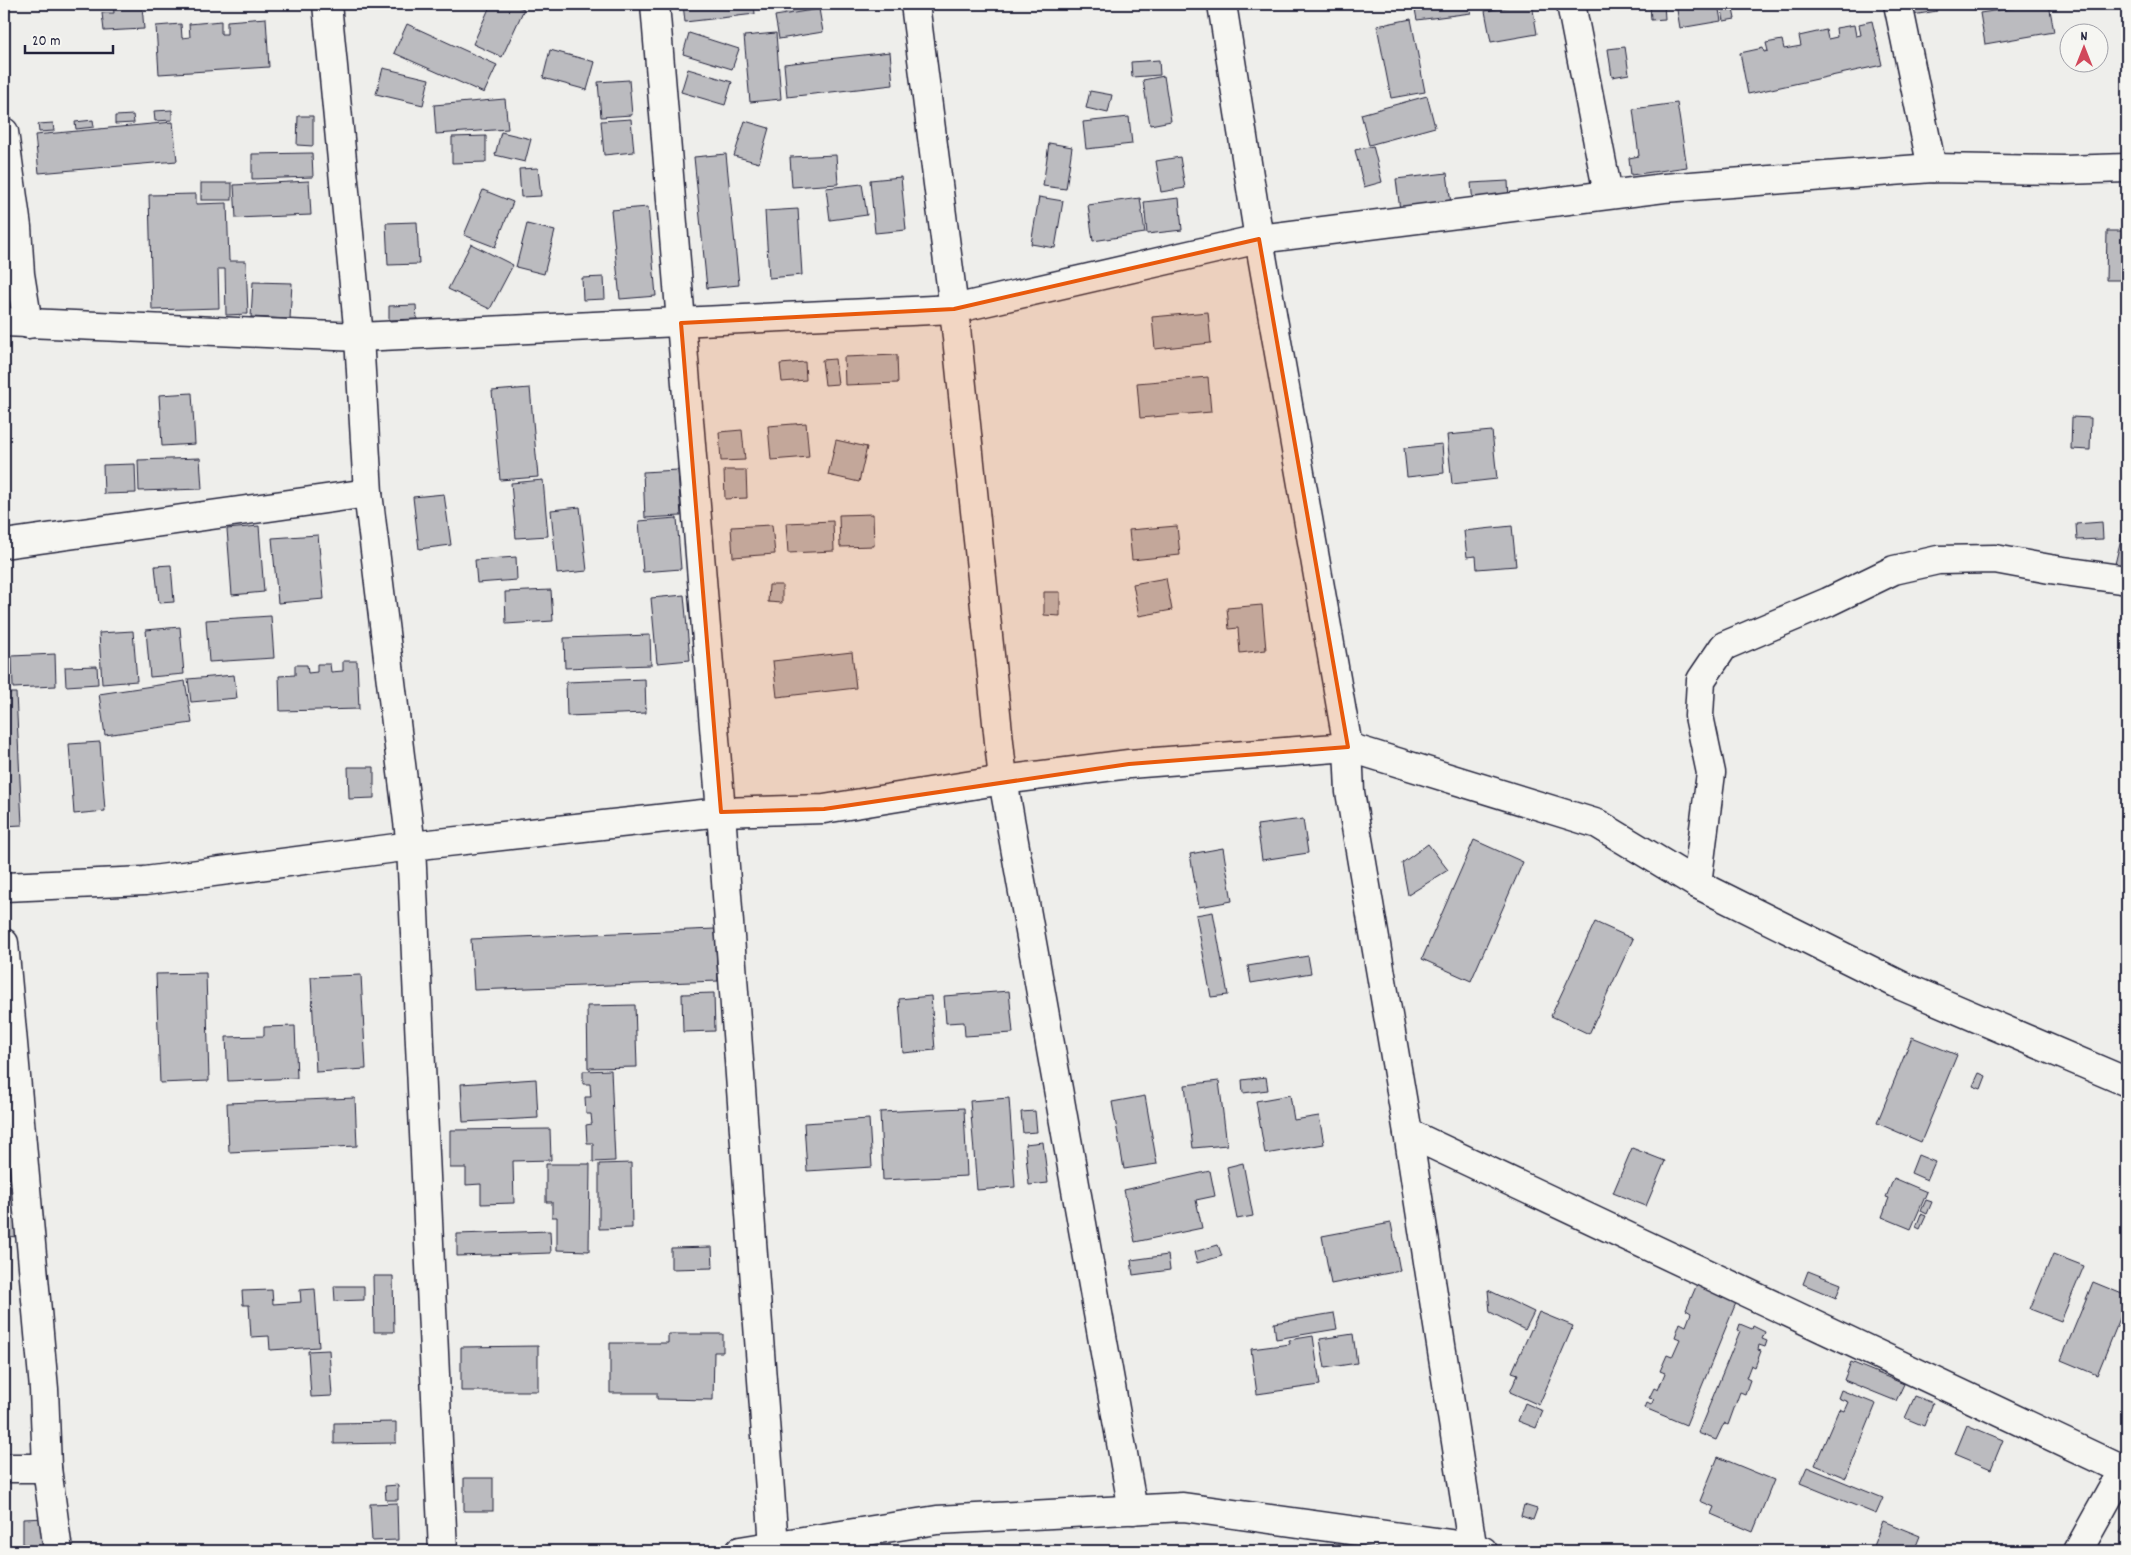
<svg xmlns="http://www.w3.org/2000/svg" width="2131" height="1555" font-family="Dekko,sans-serif">
	<style>
		.building { fill: #bbbbbf; stroke: #22223b }
		.lines { fill: none; stroke-linecap: round; stroke-linejoin: round }
		.minor-casing { stroke: #22223b; stroke-width: 31 }
		.minor { stroke: #f6f6f2; stroke-width: 28 }
		.marked { fill: #e8590c; fill-opacity: 0.2; stroke: #e8590c; stroke-width: 4; stroke-linejoin: round }
	</style>
	<rect width="100%" height="100%" fill="#eeeeeb"/>
	<filter id="ink" filterUnits="userSpaceOnUse"><feTurbulence type="fractalNoise" baseFrequency=".02" numOctaves="2"/><feDisplacementMap in="SourceGraphic" scale="10" xChannelSelector="R" yChannelSelector="G"/><feConvolveMatrix kernelMatrix="1 2 1 2 8 2 1 2 1" color-interpolation-filters="sRGB"/></filter>
	<g filter="url(#ink)">
		<g class="building">
			<path d="M113,4H152V5L142,6L144,29L104,31L102,13H114Z"/>
			<path d="M491,4H511L524,9L502,57L473,44Z"/>
			<path d="M683,4H754L755,14L685,22Z"/>
			<path d="M780,4H810V9L781,12Z"/>
			<path d="M1414,4H1469L1471,13L1417,20Z"/>
			<path d="M1522,4H1532L1537,34L1491,42L1485,11Z"/>
			<path d="M1650,4H1664L1665,19L1651,20Z"/>
			<path d="M1676,4H1718L1721,21L1680,28Z"/>
			<path d="M1721,4H1732L1735,19L1724,21Z"/>
			<path d="M1904,4H1935L1937,11L1906,16Z"/>
			<path d="M2041,4H2049L2054,32L1985,44L1980,13Z"/>
			<path d="M819,9L823,32L779,39L775,16Z"/>
			<path d="M266,18L269,67L159,74L156,26L181,24L182,38L190,37L189,24L221,21V34H227V21Z"/>
			<path d="M1411,19L1425,92L1391,98L1377,26Z"/>
			<path d="M1872,21L1882,65L1748,94L1740,53L1763,48L1764,52L1768,51L1766,43L1782,40L1784,49L1801,46L1799,36L1826,30L1828,39L1837,37L1836,28L1854,25L1856,36L1861,35L1859,24Z"/>
			<path d="M407,24L497,65L484,93L394,53Z"/>
			<path d="M689,33L739,49L732,69L683,54Z"/>
			<path d="M776,33L781,99L750,102L744,36Z"/>
			<path d="M1625,47L1629,74L1612,77L1608,49Z"/>
			<path d="M550,50L595,62L587,90L543,78Z"/>
			<path d="M890,52L893,85L787,97L784,64Z"/>
			<path d="M1159,60L1160,75L1132,77L1131,62Z"/>
			<path d="M383,68L429,79L423,105L376,94Z"/>
			<path d="M688,69L732,82L725,105L681,92Z"/>
			<path d="M1164,76L1171,121L1150,125L1143,80Z"/>
			<path d="M629,80L632,115L601,117L598,82Z"/>
			<path d="M1090,91L1112,95L1108,113L1086,108Z"/>
			<path d="M1427,96L1435,127L1369,145L1361,114Z"/>
			<path d="M505,99L508,129L436,134L434,105Z"/>
			<path d="M1677,103L1687,167L1631,175L1629,158L1639,156L1633,109Z"/>
			<path d="M172,110V120L155,121L154,111Z"/>
			<path d="M133,115L134,123L115,124V116Z"/>
			<path d="M298,116H313V146L297,145Z"/>
			<path d="M1129,117L1132,144L1086,149L1083,122Z"/>
			<path d="M631,119L634,152L604,155L601,121Z"/>
			<path d="M93,120L94,127L76,129L75,122Z"/>
			<path d="M745,121L769,128L759,163L734,156Z"/>
			<path d="M173,122L177,161L39,173L35,135Z"/>
			<path d="M53,123L54,131L39,132L38,124Z"/>
			<path d="M501,132L531,139L525,162L495,155Z"/>
			<path d="M486,136V162L452,163V137Z"/>
			<path d="M1049,143L1072,147L1066,189L1043,186Z"/>
			<path d="M1373,146L1382,182L1364,187L1355,150Z"/>
			<path d="M312,153L313,177L252,179V154Z"/>
			<path d="M726,154L739,285L707,288L694,157Z"/>
			<path d="M836,155L838,184L792,187L790,157Z"/>
			<path d="M1180,157L1185,188L1161,192L1156,161Z"/>
			<path d="M538,168L541,196L521,197L519,169Z"/>
			<path d="M1447,173L1451,204L1400,210L1396,179Z"/>
			<path d="M901,177L906,230L875,233L870,180Z"/>
			<path d="M309,181L311,215L236,218L234,185Z"/>
			<path d="M1508,181L1509,201L1473,203L1471,183Z"/>
			<rect x="201" y="183" width="31" height="17"/>
			<path d="M862,184L867,215L830,220L826,188Z"/>
			<path d="M483,190L513,202L495,247L464,235Z"/>
			<path d="M196,194V204L227,203L229,261H246L248,314L226,315L225,269H218L219,308L152,310L149,195Z"/>
			<path d="M1039,197L1063,201L1055,248L1031,244Z"/>
			<path d="M1140,198L1145,233L1093,241L1088,205Z"/>
			<path d="M1179,198L1182,230L1147,234L1144,202Z"/>
			<path d="M648,207L656,296L620,299L611,210Z"/>
			<path d="M798,209L802,275L769,278L765,211Z"/>
			<path d="M417,222L419,264L388,265L386,223Z"/>
			<path d="M527,224L555,231L544,274L516,267Z"/>
			<path d="M2107,231H2127V280H2106Z"/>
			<path d="M471,244L513,265L490,309L448,289Z"/>
			<path d="M604,277L605,299L583,300L582,278Z"/>
			<path d="M253,282L292,283L290,319L251,317Z"/>
			<rect x="2123" y="296" width="4" height="15"/>
			<path d="M416,305L417,319L389,320V306Z"/>
			<path d="M1208,312L1211,343L1155,349L1152,317Z"/>
			<path d="M897,355L898,383L845,385L844,357Z"/>
			<path d="M835,359L838,384L825,385L822,360Z"/>
			<path d="M805,362L806,380L782,382L780,364Z"/>
			<path d="M1208,377L1211,412L1140,418L1137,383Z"/>
			<path d="M530,388L538,477L500,480L492,391Z"/>
			<path d="M192,393L195,444L162,446L159,395Z"/>
			<path d="M2072,417L2091,418L2090,450L2071,449Z"/>
			<path d="M806,423L809,457L771,460L768,426Z"/>
			<path d="M742,430L745,460L721,461L719,432Z"/>
			<path d="M1492,431L1497,479L1452,484L1447,435Z"/>
			<path d="M836,440L867,447L859,482L828,475Z"/>
			<path d="M1442,444L1444,473L1407,477L1404,448Z"/>
			<path d="M200,458L202,489L139,491L138,460Z"/>
			<path d="M135,464L136,493L104,494L103,465Z"/>
			<path d="M678,470L681,516L645,518L643,472Z"/>
			<path d="M724,470H746L747,498L725,499Z"/>
			<path d="M543,480L548,536L516,538L511,483Z"/>
			<path d="M444,494L451,545L419,549L413,497Z"/>
			<path d="M580,507L587,571L557,574L551,510Z"/>
			<path d="M873,514L874,546L840,547L839,515Z"/>
			<path d="M677,518L681,569L643,572L639,521Z"/>
			<path d="M2126,518H2127V567L2115,564Z"/>
			<path d="M833,521L834,551L788,553L786,523Z"/>
			<path d="M2102,522L2103,539L2077,540L2076,524Z"/>
			<path d="M772,525L775,554L733,557L731,527Z"/>
			<path d="M259,526L264,592L232,595L227,529Z"/>
			<path d="M1177,526L1180,555L1132,560L1129,530Z"/>
			<path d="M1512,526L1516,566L1477,569L1476,556L1467,557L1464,531Z"/>
			<path d="M318,535L324,599L278,603L272,538Z"/>
			<path d="M516,557L517,580L477,583L475,560Z"/>
			<path d="M171,565L174,602L159,603L155,566Z"/>
			<path d="M1166,578L1172,610L1139,616L1133,584Z"/>
			<path d="M769,585H782V603L768,602Z"/>
			<path d="M551,590L553,621L506,624L505,592Z"/>
			<path d="M1044,592H1060V616L1044,615Z"/>
			<path d="M684,595L690,660L657,663L651,598Z"/>
			<path d="M1262,605L1266,650L1240,653L1238,628L1229,629L1227,608Z"/>
			<path d="M271,616L274,658L209,662L206,620Z"/>
			<path d="M180,627L184,674L150,677L146,630Z"/>
			<path d="M4,628L8,678L4,679Z"/>
			<path d="M133,631L137,681L102,684L99,633Z"/>
			<path d="M650,635L651,665L565,668L564,638Z"/>
			<path d="M852,652L856,688L777,697L773,661Z"/>
			<path d="M55,654L56,686L13,688L12,656Z"/>
			<path d="M343,661H357L359,709L280,711L279,676L295,675V665H307L308,673L317,672V664H330L331,672L343,671Z"/>
			<path d="M97,666L98,684L66,686L65,667Z"/>
			<path d="M234,675L237,698L191,702L188,679Z"/>
			<path d="M645,679L646,713L567,716L566,682Z"/>
			<path d="M185,681L192,723L105,735L99,694Z"/>
			<path d="M4,693H16L22,825L4,826Z"/>
			<path d="M100,742L105,811L74,814L69,744Z"/>
			<path d="M348,767H374V798L349,799Z"/>
			<path d="M1303,819L1308,853L1262,860L1257,825Z"/>
			<path d="M1474,840L1523,862L1471,981L1422,959Z"/>
			<path d="M1428,844L1448,870L1408,895L1402,863Z"/>
			<path d="M1223,848L1232,901L1199,907L1190,854Z"/>
			<path d="M1213,912L1228,995L1211,997L1196,915Z"/>
			<path d="M1595,922L1633,939L1589,1034L1551,1016Z"/>
			<path d="M715,929L718,981L474,990L471,939Z"/>
			<path d="M1308,956L1311,973L1251,983L1248,966Z"/>
			<path d="M206,973L209,1081L160,1083L156,974Z"/>
			<path d="M361,975L366,1069L316,1072L311,977Z"/>
			<path d="M1009,991L1013,1033L965,1036L964,1022L946,1023L944,996Z"/>
			<path d="M714,993L715,1031L683,1032L682,994Z"/>
			<path d="M931,996L935,1050L903,1053L899,999Z"/>
			<path d="M635,1005L637,1067L588,1068L587,1006Z"/>
			<path d="M295,1026L297,1078L228,1081L226,1037L264,1036V1027Z"/>
			<path d="M1912,1037L1957,1055L1921,1142L1877,1123Z"/>
			<path d="M611,1070L615,1161L593,1162V1143H587L586,1125L592,1124L591,1114H586L585,1097H591L590,1084H583V1071Z"/>
			<path d="M1979,1073L1986,1076L1981,1089L1973,1086Z"/>
			<path d="M1266,1077L1268,1090L1243,1093L1242,1080Z"/>
			<path d="M536,1079L538,1118L463,1122L461,1084Z"/>
			<path d="M1219,1081L1227,1145L1193,1148L1185,1085Z"/>
			<path d="M1290,1095L1294,1120L1319,1116L1324,1144L1265,1154L1256,1101Z"/>
			<path d="M1145,1096L1157,1164L1124,1169L1112,1102Z"/>
			<path d="M355,1098L357,1146L229,1152L227,1103Z"/>
			<path d="M1009,1098L1015,1187L977,1190L970,1101Z"/>
			<path d="M964,1108L967,1176L883,1180L880,1112Z"/>
			<path d="M1035,1111L1037,1132L1023,1133L1021,1112Z"/>
			<path d="M869,1119L872,1167L807,1171L804,1123Z"/>
			<path d="M550,1129L551,1160L513,1161L514,1203L481,1204V1184L466,1185V1168H450V1130Z"/>
			<path d="M1043,1142L1048,1183L1029,1185L1025,1144Z"/>
			<path d="M1632,1148L1665,1161L1646,1206L1613,1193Z"/>
			<path d="M1918,1155L1935,1162L1927,1180L1911,1173Z"/>
			<path d="M631,1163L632,1228L599,1229V1164Z"/>
			<path d="M1243,1163L1253,1216L1237,1219L1227,1167Z"/>
			<path d="M546,1164H590L589,1251L557,1250V1217H552V1202H546Z"/>
			<path d="M1210,1171L1215,1196L1196,1200L1202,1228L1135,1242L1124,1190Z"/>
			<path d="M1894,1178L1927,1192L1911,1229L1882,1217L1889,1198L1886,1197Z"/>
			<path d="M4,1179H19L18,1237L4,1236Z"/>
			<path d="M1926,1200L1932,1202L1927,1214L1921,1211Z"/>
			<path d="M1921,1214L1926,1216L1920,1229L1916,1227Z"/>
			<path d="M1391,1223L1400,1271L1331,1284L1322,1236Z"/>
			<path d="M550,1231L551,1253L457,1256V1234Z"/>
			<path d="M1218,1245L1222,1256L1197,1263L1194,1252Z"/>
			<path d="M712,1247L713,1268L671,1269V1248Z"/>
			<path d="M2053,1254L2084,1266L2061,1321L2030,1309Z"/>
			<path d="M1168,1255L1170,1270L1133,1275L1131,1260Z"/>
			<path d="M1808,1271L1841,1284L1836,1298L1803,1284Z"/>
			<path d="M373,1276H393L394,1332H374Z"/>
			<path d="M1698,1282L1738,1298L1686,1425L1645,1408L1647,1403L1651,1405L1654,1399L1649,1398L1654,1388L1658,1390L1665,1373L1660,1371L1667,1355L1672,1357L1680,1339L1675,1337L1680,1323L1686,1326L1691,1313L1686,1310Z"/>
			<path d="M2093,1282L2127,1296V1301L2097,1375L2061,1360Z"/>
			<path d="M334,1286H364V1300L335,1301Z"/>
			<path d="M315,1289L319,1347L270,1350L269,1336L251,1337L249,1305H243L242,1291L272,1290L273,1304L301,1302L300,1290Z"/>
			<path d="M1488,1290L1534,1312L1525,1330L1490,1312Z"/>
			<path d="M1539,1312L1573,1326L1539,1405L1510,1392L1518,1374L1512,1372Z"/>
			<path d="M1334,1313L1337,1329L1276,1339L1274,1323Z"/>
			<path d="M1740,1324L1752,1329L1753,1326L1765,1332L1762,1339L1767,1341L1765,1347L1759,1345L1758,1350L1761,1351L1755,1367L1751,1365L1746,1378L1750,1380L1745,1394L1740,1392L1728,1425L1724,1423L1716,1440L1698,1433L1740,1331L1738,1330Z"/>
			<path d="M668,1334H723V1352H714L713,1400L657,1399V1393H610V1343H668Z"/>
			<path d="M1353,1334L1357,1363L1325,1368L1320,1339Z"/>
			<path d="M1313,1336L1320,1385L1257,1394L1251,1349L1290,1344L1289,1340Z"/>
			<path d="M538,1346V1391H461V1347Z"/>
			<path d="M329,1350L332,1396L311,1397L308,1351Z"/>
			<path d="M1851,1362L1904,1384L1896,1401L1844,1380Z"/>
			<path d="M1841,1390L1876,1404L1846,1478L1815,1465L1839,1409L1844,1411L1848,1402L1838,1398Z"/>
			<path d="M1915,1396L1933,1403L1924,1426L1905,1418Z"/>
			<path d="M1525,1403L1543,1411L1536,1428L1518,1421Z"/>
			<path d="M396,1422V1443L334,1444V1423Z"/>
			<path d="M1967,1425L2003,1440L1991,1469L1955,1454Z"/>
			<path d="M1718,1457L1774,1480L1753,1532L1711,1514L1714,1507L1700,1501Z"/>
			<path d="M1807,1467L1883,1498L1876,1514L1800,1483Z"/>
			<rect x="464" y="1478" width="29" height="33"/>
			<path d="M398,1485V1500H386L385,1486Z"/>
			<path d="M397,1503L398,1540L372,1541L370,1504Z"/>
			<path d="M1524,1505L1537,1509L1533,1520L1521,1516Z"/>
			<path d="M47,1518L48,1551H23V1519Z"/>
			<path d="M1883,1521L1920,1536L1914,1551H1871Z"/>
			<path d="M2126,1522L2127,1523V1537L2120,1533Z"/>
		</g>
		<g class="lines">
			<g class="minor-casing">
				<g id="minor">
					<path d="M327,4L359,337L368,493L411,846L443,1551"/>
					<path d="M655,4L721,812L774,1546"/>
					<path d="M915,4L954,309L1003,780L1133,1510"/>
					<path d="M1222,4L1259,239L1348,747L1350,792L1408,1133L1473,1551"/>
					<path d="M1571,4L1608,194"/>
					<path d="M1898,4L1932,168"/>
					<path d="M4,132L17,227L20,274L28,324"/>
					<path d="M4,322L359,337L954,309L1259,239L1664,188L1932,168L2064,170L2127,168"/>
					<path d="M4,544L368,493"/>
					<path d="M1697,884L1711,773L1699,716L1701,680L1724,646L1828,602L1894,570L1938,560L1995,559L2050,569L2127,580"/>
					<path d="M4,887L145,881L411,846L721,812L824,809L1003,780L1129,764L1348,747L1598,824L1697,884L1902,986L2127,1082"/>
					<path d="M4,943L44,1389L47,1468L58,1551"/>
					<path d="M1408,1133L2123,1470L2078,1551"/>
					<path d="M4,1468H47"/>
					<path d="M740,1551L937,1520L1183,1507L1472,1547L1483,1551"/>
				</g>
			</g>
			<use href="#minor" class="minor"/>
		</g>
	</g>
	<path class="marked" d="M1259,239L1348,747L1129,764L824,809L721,812L681,323L954,309Z"/>
	<rect width="2131" height="1555" fill="none" stroke="#f6f6f2" stroke-width="20"/>
	<rect x="10" y="10" width="2111" height="1535" fill="none" stroke="#22223b" stroke-width="2" filter="url(#ink)"/>
	<g transform="translate(2084 48)"><circle r="24" fill="#f6f6f2" stroke="#a1a1a9"/>
	<path d="M0-4L9 19L0 12L-9 19Z" fill="#d1495b"/>
	<text y="-8" font-size="14" font-weight="bold" text-anchor="middle" fill="#22223b">N</text>
	</g>
	<path d="M25 45v8h88v-8" fill="none" stroke="#22223b" stroke-width="2.5"/>
	<text x="32" y="45" font-size="15" fill="#22223b" stroke="#f6f6f2" stroke-width="4" paint-order="stroke">20 m</text>
</svg>
